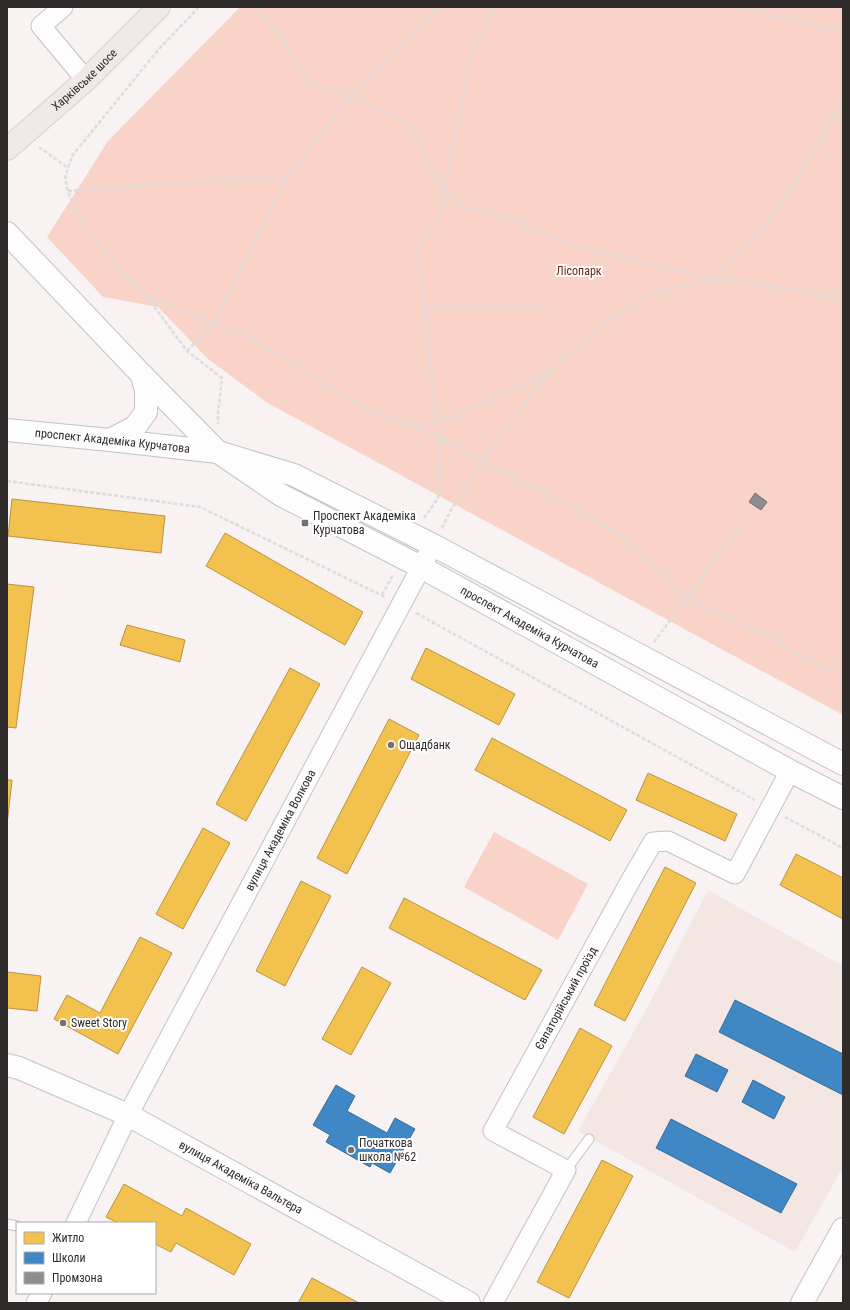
<svg xmlns="http://www.w3.org/2000/svg" width="850" height="1310" font-family="'Roboto Condensed',sans-serif">
	<style>
		.built { fill: #f3e6e3 }
		.green { fill: #f9d3c8 }
		.homes { fill: #f2c14e; stroke: #b89443 }
		.schools { fill: #3f88c5; stroke: #3a6c96 }
		.industry { fill: #8d8d92; stroke: #717073 }
		.lines { fill: none; stroke-linecap: round; stroke-linejoin: round }
		.service-casing { stroke: #c5c2c0; stroke-width: 11 }
		.minor-casing { stroke: #c5c2c0; stroke-width: 21 }
		.tertiary-casing { stroke: #c5c2c0; stroke-width: 24 }
		.primary-casing { stroke: #d3d1d0; stroke-width: 24 }
		.path { stroke: #dedcdc; stroke-width: 2.5; stroke-dasharray: 4 2; stroke-linecap: butt }
		.service { stroke: #fefdfd; stroke-width: 9 }
		.minor { stroke: #fefdfd; stroke-width: 19 }
		.tertiary { stroke: #fefdfd; stroke-width: 22 }
		.primary { stroke: #f0e9e7; stroke-width: 22 }
		.poi-dot { fill: #757170; stroke: #fff; stroke-width: 1.5 }
		.labels { text-anchor: middle; dominant-baseline: central; stroke-width: 4; stroke-linejoin: round; paint-order: stroke }
		.street-label { font-size: 12px; fill: #2f2b2a; stroke: #fff }
		.park-label { font-size: 12px; fill: #6c2512; stroke: #fff }
		.poi-label { font-size: 12px; fill: #2f2b2a; stroke: #fff; text-anchor: start }
	</style>
	<rect width="100%" height="100%" fill="#f8f3f2"/>
	<path class="built" d="M708,890L843,966V1167L795,1252L578,1131L646,1010Z"/>
	<g class="green">
		<path d="M240,7H843V715L266,402L207,358L158,307L103,297L47,237L108,141Z"/>
		<path d="M494,832L588,884L558,940L464,887Z"/>
	</g>
	<g class="homes">
		<path d="M12,499L165,516L161,553L8,536Z"/>
		<path d="M225,533L363,612L345,645L206,566Z"/>
		<path d="M7,584L34,587L16,728L7,727Z"/>
		<path d="M127,625L185,640L180,662L120,645Z"/>
		<path d="M426,648L515,694L499,725L411,679Z"/>
		<path d="M290,668L320,684L246,821L216,804Z"/>
		<path d="M389,719L419,735L347,874L317,858Z"/>
		<path d="M492,738L627,810L610,841L475,770Z"/>
		<path d="M648,773L737,814L725,841L636,800Z"/>
		<path d="M7,780H12L7,825Z"/>
		<path d="M203,828L230,843L183,929L156,914Z"/>
		<path d="M796,854L843,878V919L780,885Z"/>
		<path d="M665,867L696,883L625,1021L594,1005Z"/>
		<path d="M301,881L331,896L285,986L256,971Z"/>
		<path d="M404,898L542,970L525,1000L389,928Z"/>
		<path d="M140,937L172,953L118,1054L54,1019L67,995L100,1013Z"/>
		<path d="M362,967L391,983L351,1055L322,1039Z"/>
		<path d="M7,972L41,976L37,1011L7,1008Z"/>
		<path d="M580,1028L612,1046L564,1134L533,1117Z"/>
		<path d="M602,1160L633,1176L569,1298L537,1282Z"/>
		<path d="M124,1184L182,1216L186,1208L251,1244L234,1275L176,1243L171,1252L155,1244V1223H118L106,1217Z"/>
		<path d="M312,1278L359,1303H298Z"/>
	</g>
	<g class="schools">
		<path d="M735,1000L843,1054V1095L719,1032Z"/>
		<path d="M696,1054L728,1070L717,1092L685,1076Z"/>
		<path d="M753,1080L785,1097L774,1119L742,1102Z"/>
		<path d="M336,1085L355,1096L347,1111L387,1133L395,1118L415,1129L390,1173L372,1163L370,1167L326,1142L330,1135L313,1125Z"/>
		<path d="M671,1119L797,1184L781,1213L656,1148Z"/>
	</g>
	<path class="industry" d="M755,493L767,502L761,510L749,502Z"/>
	<g class="lines">
		<g class="service-casing">
			<g id="service">
				<path d="M566,1170L589,1139"/>
				<path d="M7,1224L17,1226"/>
			</g>
		</g>
		<g class="minor-casing">
			<g id="minor">
				<path d="M63,7L41,26L86,80"/>
				<path id="s1" d="M76,1223L128,1115L433,545"/>
				<path d="M36,1303L42,1293"/>
				<path id="s2" d="M493,1303L566,1170L493,1131L632,878L653,842L668,841L735,874L790,771"/>
			</g>
		</g>
		<g class="tertiary-casing">
			<g id="tertiary">
				<path id="s3" d="M7,233L142,375L218,452L281,495L421,567L790,771L843,798"/>
				<path id="s4" d="M7,430L110,440L218,452L294,475L433,545L843,764"/>
				<path d="M110,440L135,427L146,412V391L142,375"/>
				<path id="s5" d="M7,1065L19,1068L128,1115L469,1303"/>
				<path d="M802,1303L843,1229"/>
			</g>
		</g>
		<g class="primary-casing">
			<g id="primary">
				<path id="s6" d="M7,149L86,80L159,7"/>
			</g>
		</g>
		<g class="path">
			<path d="M199,7L159,49L72,156L65,178L68,191L75,210L94,239L120,269L146,296L250,337L371,412L414,426L442,438L551,497L586,514L619,534L686,597L777,641L821,666L843,674"/>
			<path d="M254,7L282,37L310,83L373,106L409,124L441,189L466,207L518,222L580,248L638,260L715,279L774,215L821,138L843,97"/>
			<path d="M741,7L779,18L843,32"/>
			<path d="M39,147L68,168"/>
			<path d="M68,191L230,179L287,178"/>
			<path d="M147,297L187,351L222,378L218,413V424"/>
			<path d="M424,306L547,307"/>
			<path d="M187,351L215,323L287,178L350,97L420,25L442,7"/>
			<path d="M414,426L454,417L549,371"/>
			<path d="M7,481L200,507L385,597"/>
			<path d="M424,518L438,498L442,438L436,417L418,248L440,215L471,58L495,7"/>
			<path d="M442,528L451,510L482,460L550,370L612,318L651,293L715,279L754,283L814,294H843"/>
			<path d="M382,595L393,575"/>
			<path d="M416,613L755,800"/>
			<path d="M654,642L744,520"/>
			<path d="M785,817L843,848"/>
		</g>
		<use href="#service" class="service"/>
		<use href="#minor" class="minor"/>
		<use href="#tertiary" class="tertiary"/>
		<use href="#primary" class="primary"/>
	</g>
	<g class="poi-dot">
		<rect x="301" y="519" width="8" height="8" rx="2"/>
		<circle cx="391" cy="745" r="4"/>
		<circle cx="63" cy="1023" r="4"/>
		<circle cx="351" cy="1150" r="4"/>
	</g>
	<g class="labels">
		<g class="street-label">
			<text stroke="none"><textPath href="#s6" startOffset="104">Харківське шосе</textPath></text>
			<text stroke="none"><textPath href="#s4" startOffset="106">проспект Академіка Курчатова</textPath></text>
			<text stroke="none"><textPath href="#s3" startOffset="662">проспект Академіка Курчатова</textPath></text>
			<text stroke="none"><textPath href="#s1" startOffset="443">вулиця Академіка Волкова</textPath></text>
			<text stroke="none"><textPath href="#s2" startOffset="386">Євпаторійський проїзд</textPath></text>
			<text stroke="none"><textPath href="#s5" startOffset="260">вулиця Академіка Вальтера</textPath></text>
		</g>
		<g class="park-label">
			<text x="579" y="271">Лісопарк</text>
		</g>
		<g class="poi-label">
			<text x="313" y="516">Проспект Академіка<tspan x="313" dy="14">Курчатова</tspan></text>
			<text x="399" y="745">Ощадбанк</text>
			<text x="71" y="1023">Sweet Story</text>
			<text x="359" y="1143">Початкова<tspan x="359" dy="14">школа №62</tspan></text>
		</g>
	</g>
	<rect width="850" height="1310" fill="none" stroke="#2f2b2a" stroke-width="16"/>
	<rect x="16" y="1222" width="140" height="72" fill="#ffffff" stroke="#acaaaa"/>
	<rect x="24" y="1232" width="20" height="12" fill="#f2c14e" stroke="#acaaaa"/>
	<text x="52" y="1242" font-size="12" fill="#2f2b2a">Житло</text>
	<rect x="24" y="1252" width="20" height="12" fill="#3f88c5" stroke="#acaaaa"/>
	<text x="52" y="1262" font-size="12" fill="#2f2b2a">Школи</text>
	<rect x="24" y="1272" width="20" height="12" fill="#8d8d92" stroke="#acaaaa"/>
	<text x="52" y="1282" font-size="12" fill="#2f2b2a">Промзона</text>
</svg>
